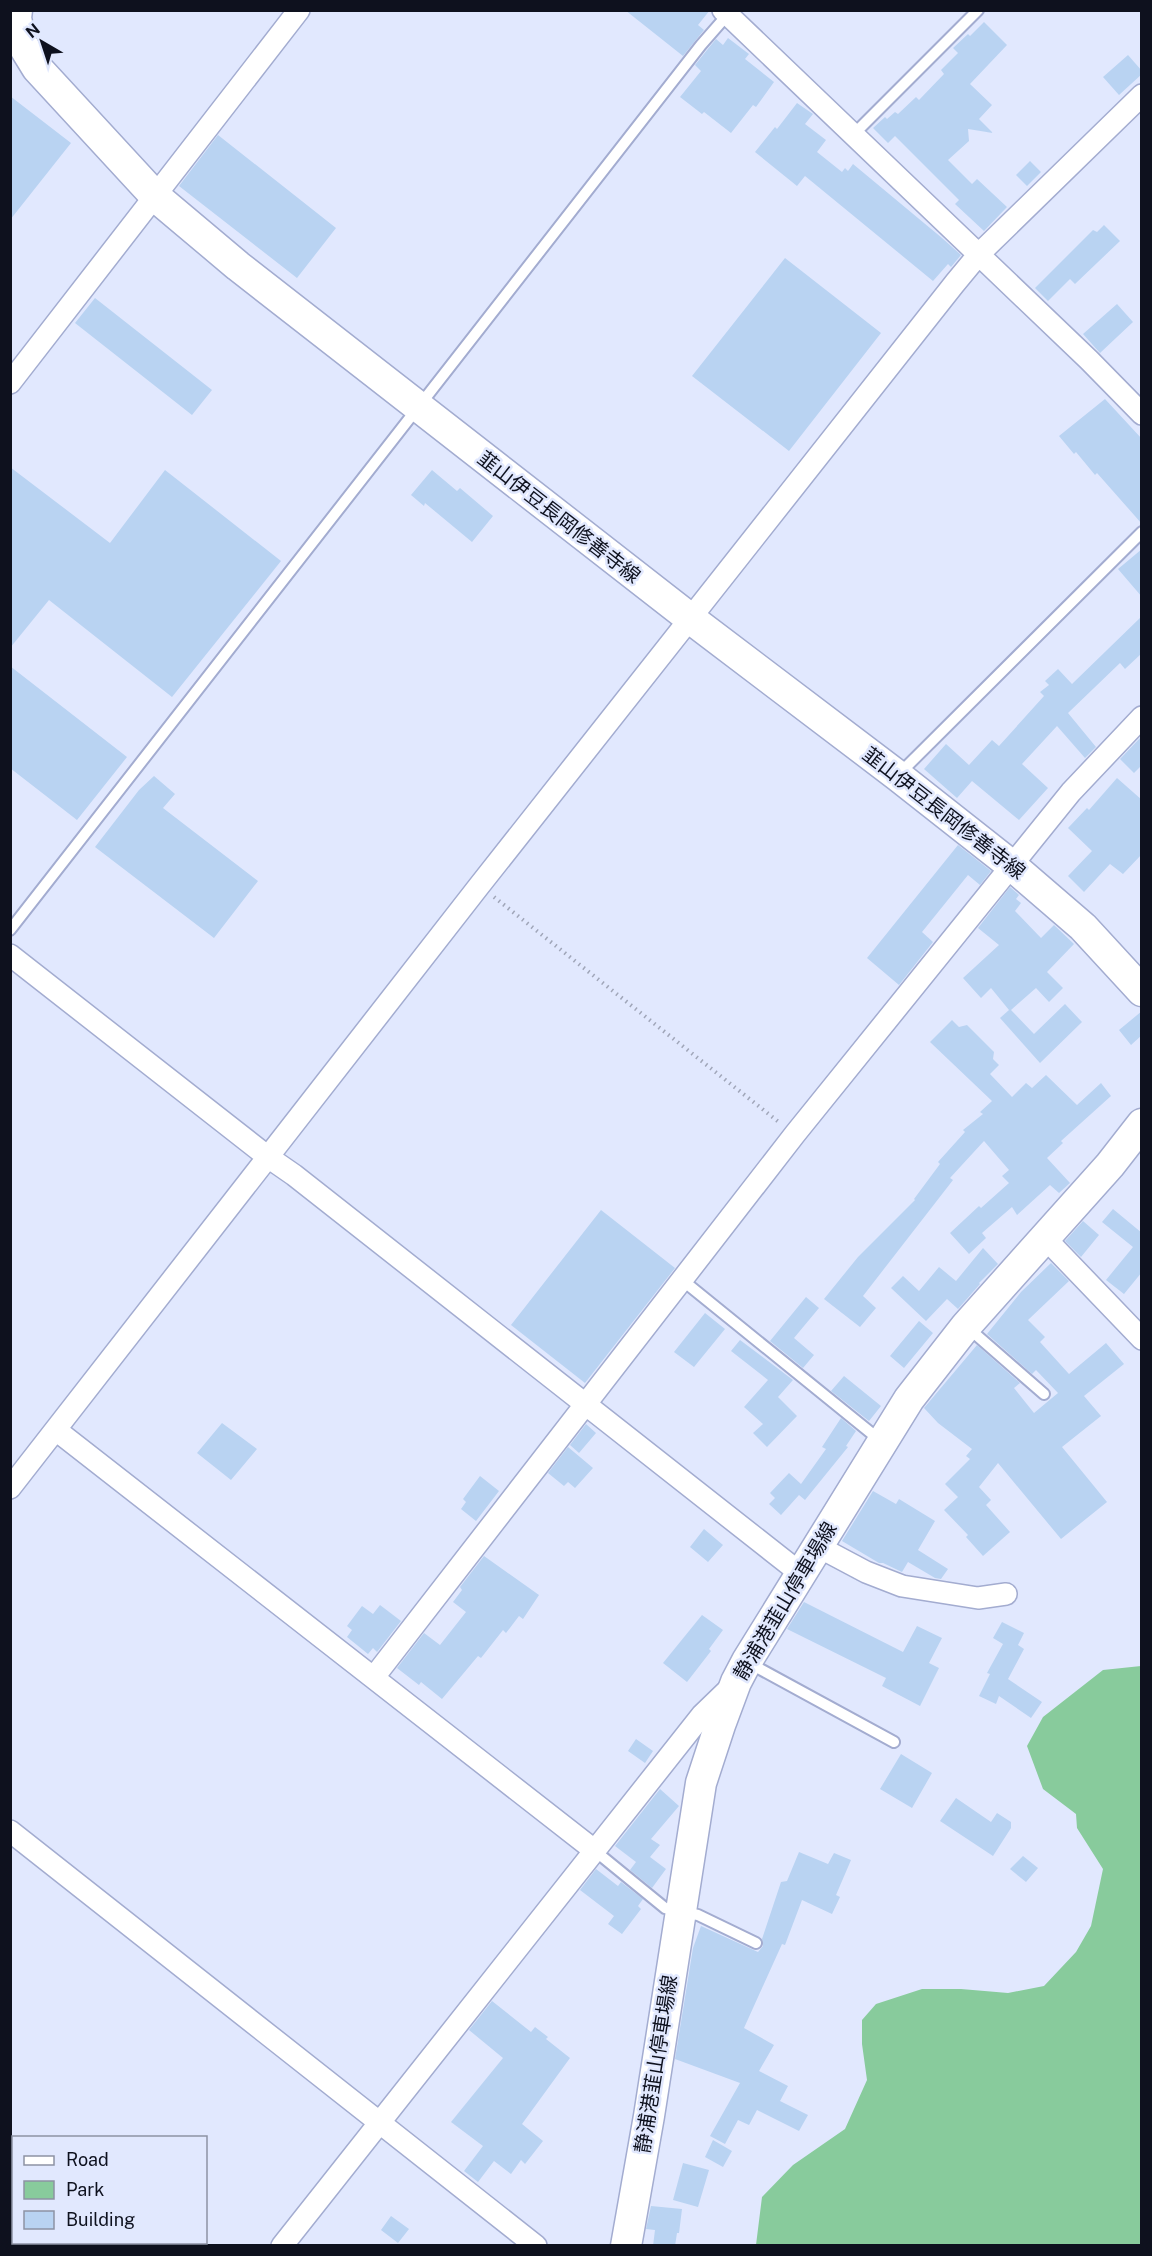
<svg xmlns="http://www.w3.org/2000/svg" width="1152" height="2256" font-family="'Public Sans','Noto Sans JP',sans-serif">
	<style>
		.green { fill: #88cb9c }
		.building { fill: #b9d3f2 }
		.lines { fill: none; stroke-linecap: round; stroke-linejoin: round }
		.service-casing { stroke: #a3acd0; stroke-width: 14 }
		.minor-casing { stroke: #a3acd0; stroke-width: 24 }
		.secondary-casing { stroke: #a3acd0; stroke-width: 33 }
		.path { stroke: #a0a6b9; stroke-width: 4; stroke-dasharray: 1.5 4.5; stroke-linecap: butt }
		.service { stroke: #fff; stroke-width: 10 }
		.minor { stroke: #fff; stroke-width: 21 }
		.secondary { stroke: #fff; stroke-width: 30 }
		.labels { text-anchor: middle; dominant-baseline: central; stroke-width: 5; stroke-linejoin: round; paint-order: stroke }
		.street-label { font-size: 20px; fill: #0e111e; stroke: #e1e8fe }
	</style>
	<rect width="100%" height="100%" fill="#e1e8fe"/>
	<path class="green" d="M1141,1666V2245H756L762,2197L793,2165L845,2129L867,2080L862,2044V2020L876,2004L922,1989H961L1008,1993L1044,1986L1076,1952L1091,1926L1103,1869L1077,1828L1076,1814L1043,1789L1027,1746L1043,1717L1103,1670Z"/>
	<path class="building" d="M625,10H710L698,25L704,30L683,56Z
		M984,22L1007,45L970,84L992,105L979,119L993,133L968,129L969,141L948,160L972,184L977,179L1007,207L984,231L955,204L959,200L895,136L888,143L873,128L885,117L887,119L895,112L898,114L916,97L919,100L944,74L941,70L958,53L953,48L968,34L970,36Z
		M728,38L749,54L745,59L774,82L756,107L753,105L731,133L704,112L702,114L680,97L701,71L695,65L707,50L716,39L723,45Z
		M1128,55L1142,71V74L1119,95L1103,77Z
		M10,96L71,143L10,220Z
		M797,103L813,114L805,124L826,140L817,152L842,172L845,168L848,171L853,164L942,238L961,255L951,267L948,264L933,281L805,176L797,186L755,152L775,127L777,129Z
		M218,135L336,228L297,278L179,186Z
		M1030,161L1041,172L1027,186L1016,175Z
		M1104,225L1120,241L1075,284L1070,279L1048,301L1035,288L1093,230L1097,232Z
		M785,258L881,333L789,451L692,376Z
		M95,298L212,390L192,415L75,323Z
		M1117,304L1133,322L1100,353L1083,334Z
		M1105,399L1142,439V524L1097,473L1095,475L1076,452L1074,454L1059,436Z
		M10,467L110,543L165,470L281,561L172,697L49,600L10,648Z
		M432,470L457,491L460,488L493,516L472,542L425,503L424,506L411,495Z
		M1142,549V597L1118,569Z
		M1142,616V653L1125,669L1120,663L1068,713L1096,747L1085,758L1057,726L1022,764L1048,788L1019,820L972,781L957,798L924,769L946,744L969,765L992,740L999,746L1044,696L1040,692L1049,685L1045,681L1058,669L1072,684Z
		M10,666L127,757L77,820L10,768Z
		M1142,736V765L1134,773L1120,759Z
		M154,776L175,794L163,808L258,881L214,938L95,847L139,790Z
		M1117,778L1142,800V854L1123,874L1110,864L1084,892L1068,876L1092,851L1068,828L1087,808L1089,810Z
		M958,845L991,871L980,885L968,875L922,932L933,942L899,985L867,958Z
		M1010,887L1019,895L1016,899L1021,903L1015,911L1041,938L1054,925L1074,944L1047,972L1063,988L1049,1002L1036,988L1011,1010L1034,1034L1065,1004L1082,1022L1040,1063L1000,1018L1009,1010L991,988L981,998L963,978L999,945L978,928Z
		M1142,1011V1035L1131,1045L1119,1030Z
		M952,1020L959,1027L967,1025L994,1052L993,1059L999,1065L990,1074L1012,1097L1026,1083L1032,1088L1046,1075L1077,1105L1101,1083L1111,1096L1061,1141L1063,1143L1047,1158L1070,1183L1059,1193L1050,1185L1017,1215L1012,1207L982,1233L986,1238L969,1254L950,1233L979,1206L981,1208L1009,1183L1002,1176L1009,1170L984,1141L950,1178L953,1180L863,1296L876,1308L860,1327L824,1299L858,1257L915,1200L914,1199L940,1164L938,1162L965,1132L963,1130L983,1114L980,1112L992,1101L930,1042Z
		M1113,1209L1142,1233V1272L1124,1294L1106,1280L1133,1247L1102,1222Z
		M601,1210L675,1268L585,1383L511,1325Z
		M1083,1221L1099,1235L1081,1257L1065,1241Z
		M983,1248L998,1264L979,1283L980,1284L958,1309L947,1299L926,1321L891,1288L903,1276L919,1291L939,1267L956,1281Z
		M1051,1263L1069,1281L1028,1320L1045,1337L1040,1342L1069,1374L1106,1343L1124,1364L1084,1396L1101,1416L1062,1447L1107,1502L1061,1539L998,1463L979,1487L991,1500L986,1505L1010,1532L983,1556L966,1537L968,1535L944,1510L958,1497L945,1484L970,1459L966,1456L972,1449L938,1423L924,1408L977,1345L1020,1383L1014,1388L1034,1413L1058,1393L1036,1370L1032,1374L987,1334L1021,1292Z
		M806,1297L819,1308L794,1338L814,1355L803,1368L770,1341Z
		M705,1313L725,1329L694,1367L674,1352Z
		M919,1321L933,1333L904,1368L890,1356Z
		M740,1340L793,1380L778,1397L797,1416L767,1447L753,1433L763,1424L744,1407L768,1380L731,1351Z
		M844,1376L881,1406L869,1421L831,1391Z
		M841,1418L856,1431L846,1446L848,1447L805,1500L799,1495L781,1515L769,1504L775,1498L770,1493L789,1473L801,1484L826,1449L822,1447Z
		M222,1423L257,1449L231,1480L197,1453Z
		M586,1424L596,1433L579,1453L570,1445Z
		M568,1447L593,1468L575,1488L568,1482L564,1486L548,1473Z
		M480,1476L499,1491L476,1521L461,1509L466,1502L463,1499Z
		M873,1491L896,1504L899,1499L935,1521L918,1550L948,1569L941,1579L935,1578L908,1562L902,1572L883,1563H879L842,1541Z
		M704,1529L723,1545L708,1562L690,1547Z
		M484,1556L539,1595L523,1619L519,1616L506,1633L503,1630L481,1658L478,1656L442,1699L421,1682L419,1685L397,1668L424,1633L440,1645L466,1612L453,1602L462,1590L460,1587Z
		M804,1602L903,1652L917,1626L942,1638L929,1663L939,1668L920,1706L882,1686L886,1678L787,1629Z
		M380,1605L401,1621L377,1652L373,1648L368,1654L347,1637L352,1630L347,1626L362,1606L373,1614Z
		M702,1615L723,1630L709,1649L711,1651L687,1682L663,1663Z
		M1002,1622L1024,1633L1018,1645L1024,1649L1008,1679L1042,1702L1031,1718L999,1696L996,1704L979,1696L990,1674L987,1673L1003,1644L993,1638Z
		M636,1739L653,1751L645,1763L628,1751Z
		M901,1754L932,1773L912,1808L880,1789Z
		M660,1789L679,1806L651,1839L660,1845L650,1857L666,1869L652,1888L630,1870L636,1862L615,1846Z
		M956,1798L991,1822L997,1813L1011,1822V1828L993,1856L940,1821Z
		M799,1852L828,1864L834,1853L851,1860L836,1895L840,1897L832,1914L802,1900L785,1945L782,1944L744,2028L774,2045L759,2071L788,2086L780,2101L808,2115L799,2131L757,2110L749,2125L738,2120L725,2144L710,2136L740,2083L675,2059L693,1948L701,1926L758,1952L763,1946L762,1939L781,1882L787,1881Z
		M1023,1856L1038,1868L1026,1882L1010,1869Z
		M596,1869L618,1886L621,1882L643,1899L638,1906L641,1909L622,1934L608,1924L614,1916L580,1890Z
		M492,2001L531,2032L535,2027L548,2037L546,2039L570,2058L522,2124L543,2141L525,2164L521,2160L511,2174L494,2161L478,2182L464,2171L483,2146L451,2122L503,2058L469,2030Z
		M713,2140L732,2151L723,2167L705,2157Z
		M683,2163L709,2170L698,2207L673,2200Z
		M651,2206L682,2209L679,2233H677L675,2246H653L655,2230L646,2229Z
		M391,2216L409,2229L398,2243L381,2230Z"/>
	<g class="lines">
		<g class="service-casing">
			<path id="service" d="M854,134L978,10
				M898,775L1142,532
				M10,930L701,45L729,13
				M681,1279L881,1441
				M966,1326L1044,1394
				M749,1663L894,1742
				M594,1850L665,1908L698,1915L756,1943"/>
		</g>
		<g class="minor-casing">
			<path id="minor" d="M723,10L1089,360L1142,414
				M10,383L299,10
				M10,955L268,1157L294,1175L800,1573
				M1045,1238L1142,1339
				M56,1430L594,1850
				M10,1488L479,886L955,283L979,254L1142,95
				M817,1546L866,1572L902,1586L978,1598L1006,1594
				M374,1677L795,1134L1071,792L1142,717
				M10,1831L536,2246
				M282,2246L702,1715L731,1687"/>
		</g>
		<g class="secondary-casing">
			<path id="secondary" d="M17,10L16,18L21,42L37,68L156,197L238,266L374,372L691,619L898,776L1011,865L1083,927L1142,991
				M626,2246L649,2116L701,1783L720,1725L736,1682L747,1661L909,1399L966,1326L1110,1165L1142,1124"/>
		</g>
		<path class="path" d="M494,897L780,1123"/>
		<use href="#service" class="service"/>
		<use href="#minor" class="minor"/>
		<use href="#secondary" class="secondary"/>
	</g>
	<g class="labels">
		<g class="street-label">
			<text transform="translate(559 517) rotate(38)">韮山伊豆長岡修善寺線</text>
			<text transform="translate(944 813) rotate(38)">韮山伊豆長岡修善寺線</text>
			<text transform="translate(785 1601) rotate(-59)">静浦港韮山停車場線</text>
			<text transform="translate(656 2064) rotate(-81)">静浦港韮山停車場線</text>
		</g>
	</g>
	<rect width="1152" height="2256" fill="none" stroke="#0e111e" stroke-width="24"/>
	<rect x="12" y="2136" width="195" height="108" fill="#e1e8fe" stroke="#8d92a4" stroke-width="1.5"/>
	<rect x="24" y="2156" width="30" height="9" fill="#ffffff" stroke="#8d92a4" stroke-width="1.5"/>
	<text x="66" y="2166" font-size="18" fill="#0e111e">Road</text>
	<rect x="24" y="2181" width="30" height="18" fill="#88cb9c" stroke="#8d92a4" stroke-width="1.5"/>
	<text x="66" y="2196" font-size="18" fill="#0e111e">Park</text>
	<rect x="24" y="2211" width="30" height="18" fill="#b9d3f2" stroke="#8d92a4" stroke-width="1.5"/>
	<text x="66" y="2226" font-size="18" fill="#0e111e">Building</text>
	<g transform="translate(42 42) rotate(321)" stroke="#e1e8fe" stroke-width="4.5" paint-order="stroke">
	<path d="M0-4.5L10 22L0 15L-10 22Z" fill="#0e111e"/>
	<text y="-9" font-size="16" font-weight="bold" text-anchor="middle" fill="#0e111e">N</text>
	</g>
</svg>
